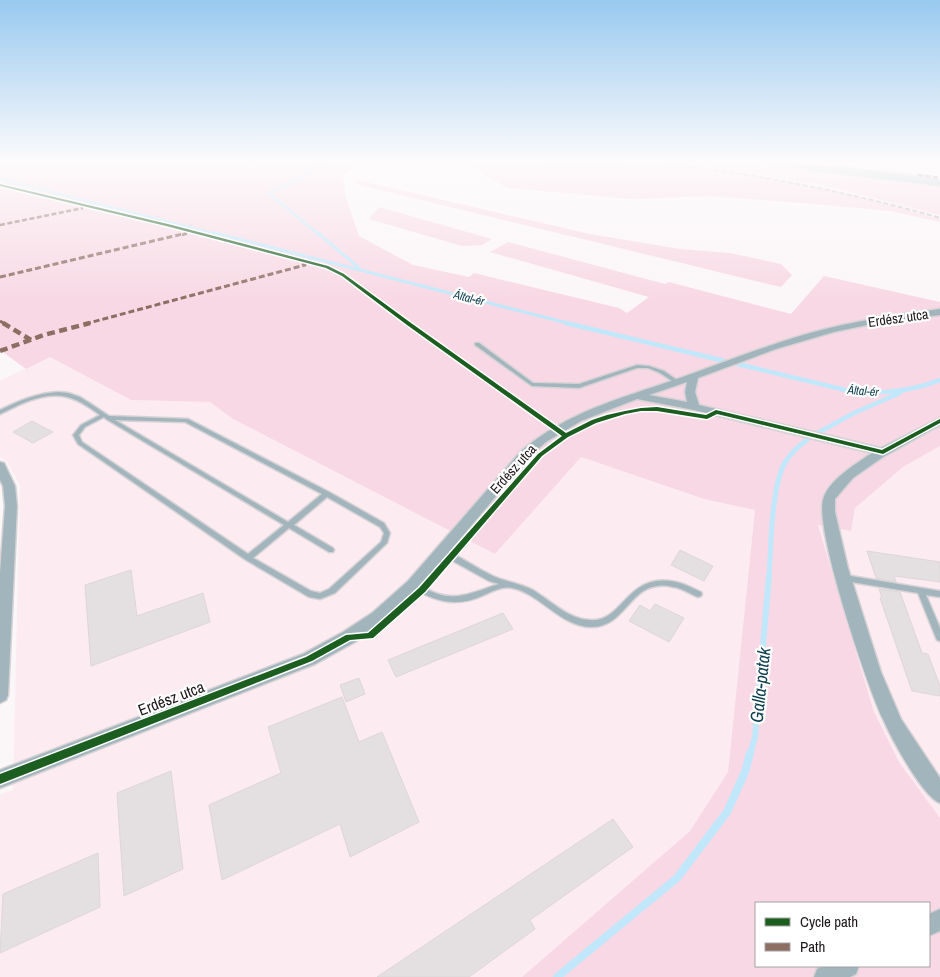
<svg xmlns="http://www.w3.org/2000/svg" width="940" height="977" font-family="'Archivo Narrow',sans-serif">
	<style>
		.built { fill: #fcebf1 }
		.green { fill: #f8d8e4; fill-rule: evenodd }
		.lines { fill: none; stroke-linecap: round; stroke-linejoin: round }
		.stream-far5 { stroke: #c0e8fa; stroke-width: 2.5 }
		.stream-far4 { stroke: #c0e8fa; stroke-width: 3 }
		.stream-far3 { stroke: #c0e8fa; stroke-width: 4.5 }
		.stream-far2 { stroke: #c0e8fa; stroke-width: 5 }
		.stream-far1 { stroke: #c0e8fa; stroke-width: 6 }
		.stream { stroke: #c0e8fa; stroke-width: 8 }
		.building { fill: #e4dfe1; stroke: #ddd7d9 }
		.service-casing { stroke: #d7d3d4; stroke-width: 3 }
		.minor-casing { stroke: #d7d3d4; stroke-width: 3 }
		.secondary-casing { stroke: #d7d3d4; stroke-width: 2 }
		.service { fill: #a2b5bd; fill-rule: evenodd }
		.minor { fill: #a2b5bd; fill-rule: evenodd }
		.secondary { fill: #a6bac1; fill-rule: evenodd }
		.rail { stroke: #b3b9bc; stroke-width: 2; stroke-dasharray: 5 2.5; stroke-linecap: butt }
		.quiet-far2 { stroke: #8d6e63; stroke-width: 2.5; stroke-dasharray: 5 2.5; stroke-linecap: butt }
		.quiet-far1 { stroke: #8d6e63; stroke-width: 3; stroke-dasharray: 6 3; stroke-linecap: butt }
		.quiet { stroke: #8d6e63; stroke-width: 4.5; stroke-dasharray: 8 4.5; stroke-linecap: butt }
		.cycleway-casing { stroke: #fff; stroke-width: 3 }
		.cycleway { fill: #1b5e20; fill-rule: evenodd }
		.labels { text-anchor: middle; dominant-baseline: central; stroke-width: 4.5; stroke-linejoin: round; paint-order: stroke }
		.far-water-label { font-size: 12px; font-style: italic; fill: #0a3c4d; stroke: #fff }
		.street-label { font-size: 14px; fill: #1d1719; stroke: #fff }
		.near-street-label { font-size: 16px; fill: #1d1719; stroke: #fff }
		.near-water-label { font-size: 18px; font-style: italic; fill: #0a3c4d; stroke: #fff }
	</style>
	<rect width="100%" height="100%" fill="#fbf6f8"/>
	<path class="built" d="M651,163H681L703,166L819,184L940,215V219L826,189L744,174Z
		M50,357L131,400L210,402L233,419L495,554L581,457L704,499L755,510L728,772L690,831L522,977H0V795L13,790L20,485L7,462L0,457V381Z
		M940,446V818L899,762L874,712L818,525L851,531L855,508L903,467Z"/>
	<path class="green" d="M0,163H360L354,166L343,176L346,198L359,236L413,265L469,277L474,273L619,308L627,313L649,297L490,252L508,242L665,284L669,282L791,314L824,276L940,302V446L903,467L855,508L851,531L818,525L874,712L899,762L940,818V977H522L690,831L728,772L755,510L704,499L581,457L495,554L233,419L210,402L131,400L50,357L26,369L0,350ZM756,903H929V966H756Z
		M465,163C527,163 589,160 651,163C746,168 844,192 935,218L940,219V222L890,211L813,204L709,196L633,199L507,188Z
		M681,163H823L940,176V215L819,184Z
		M353,179L590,234L680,249L730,253L781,264L792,275L781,287L359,185Z
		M379,207L492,239L482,245L462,246L369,219Z"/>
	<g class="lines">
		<path class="stream-far5" d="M0,179L220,235
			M319,235L269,193L306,175L308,170L322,163"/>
		<path class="stream-far4" d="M215,233L571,324
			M318,233L358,267"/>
		<path class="stream-far3" d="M566,323L854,392C884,394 912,391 940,380
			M812,436L854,413L900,393"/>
		<path class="stream-far2" d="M769,577C771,549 771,483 786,461C793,450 803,442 814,435"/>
		<path class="stream-far1" d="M750,755L755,737L769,576"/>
		<path class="stream" d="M557,977L677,878L727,812L745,772L750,753"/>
	</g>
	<path class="building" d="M32,421L39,425L53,432L33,443L13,432Z
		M680,550L713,566L704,581L671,565Z
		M867,551L940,562V582L894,576L896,582L876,578Z
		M131,570L137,616L203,593L210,622L91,666L85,585Z
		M879,589L900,592L922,653L928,654L940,686V696L912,691L880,598H882Z
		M655,604L684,618L669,642L629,621L640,605L650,611Z
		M503,613L513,629L396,677L388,660Z
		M359,678L365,694L346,702L340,685Z
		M342,697L359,742L382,732L419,822L350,857L340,824L222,880L209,805L281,773L268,727Z
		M171,771L183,869L124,896L117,793Z
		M613,819L633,847L530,920L535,929L469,977H377Z
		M98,853L100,907L0,953L3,894Z"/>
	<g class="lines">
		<g class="service-casing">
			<path id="service" d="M475,343H479L533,383L579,384L637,365L649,366L664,371L680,382L679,383H675L660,373L648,368H637L579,388L532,386L475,345Z
				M58,392L68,393L80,397L91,404L109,416L188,419L329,492L384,523L390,533L387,543L335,593L320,599L309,597L246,560L78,444L73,435L74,434L81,425L100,415C71,393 55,390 21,404C14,407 7,411 0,414V410C19,401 37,393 58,392ZM104,417L106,419L284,525L248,554L82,442L79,435L85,427ZM115,420L185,422L322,494L288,522ZM327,497L380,527L384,533L381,542L329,589L320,593L311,591L253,558L289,528L329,552H333L334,550L333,548L294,525Z
				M442,549C460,556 476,568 493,576C506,582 520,583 533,590C551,601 568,619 590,620C624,623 626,571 676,582C685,584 692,588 701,592L702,594L701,596L698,597C690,594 682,588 673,587C669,586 663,585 658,586C630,588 624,626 593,627C561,628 540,593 512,588C502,586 491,592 482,596C455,608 435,601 410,587L409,585L410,583L413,582C422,586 429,591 438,594C459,601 479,590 499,584L489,581L440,554L439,552L440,550Z
				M845,575L940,591V597L926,595L940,628V641L937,640L936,638L918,593L845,581L842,580L841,578L842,576Z"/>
		</g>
		<g class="minor-casing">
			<path id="minor" d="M940,309V315L872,324L834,332L776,349L698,378L695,392L699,405L881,448L940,418V425L883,457L853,478L835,499V512L848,568L881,672L901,719L940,778V803C923,797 891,738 883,719C867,686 815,530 823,500C827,481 857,463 872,453L694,410L637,399L581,421L546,442L529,457L418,589L382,621L355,642L315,664L0,788V770L303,654L343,632L372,613L408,581L521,451C568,412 618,399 674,380C719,364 764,346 810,333C853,321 896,315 940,309ZM687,382L685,392L687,402L649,395Z
				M0,462L4,463L15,486L17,506L8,695L6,700L0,703V573L5,506L3,486L0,480Z
				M940,909V931L929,936V914Z
				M824,966H859L856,974L850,977H814L817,969Z"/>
		</g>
		<g class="secondary-casing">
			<path id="secondary" d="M772,163C828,163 884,172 940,180V186L776,166Z"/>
		</g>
		<use href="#service" class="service"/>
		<use href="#minor" class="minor"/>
		<use href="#secondary" class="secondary"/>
		<path class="rail" d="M662,163C756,174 849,192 940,218"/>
		<path class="quiet-far2" d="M918,175L940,178
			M0,225L83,208
			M182,235L189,233"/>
		<path class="quiet-far1" d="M0,277L187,233
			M0,321L5,324
			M85,324L305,265L302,264"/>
		<path class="quiet" d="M3,323L31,340
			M0,351L44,335L90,323"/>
		<g class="cycleway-casing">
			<path id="cycleway" d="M0,184L172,225L328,266L344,274L411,323L566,433L592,420L607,415L625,411L641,408L657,407L706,415L716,410L882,450L938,420L940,419V423L883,454L717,414L707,419L657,411H641L625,414L596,423L568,437L542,456L425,592L373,638L350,640L312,661L0,784V774L306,657L346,635L368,633L419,588L538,454L562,436L407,325L342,276L326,268L170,227L0,186Z"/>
		</g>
		<use href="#cycleway" class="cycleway"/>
	</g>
	<linearGradient id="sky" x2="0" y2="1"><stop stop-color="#98c9ef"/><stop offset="0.54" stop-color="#fdfbfc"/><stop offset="1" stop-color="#fdfbfc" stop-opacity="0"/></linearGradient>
	<rect width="940" height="300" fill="url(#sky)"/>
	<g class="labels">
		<g class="far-water-label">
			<text transform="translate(469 298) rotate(14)">Által-ér</text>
			<text transform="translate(863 391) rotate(5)">Által-ér</text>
		</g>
		<g class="street-label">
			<text transform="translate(898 318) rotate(-8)">Erdész utca</text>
			<text transform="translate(513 469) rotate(-48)">Erdész utca</text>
		</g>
		<g class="near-street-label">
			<text transform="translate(171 698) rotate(-21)">Erdész utca</text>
		</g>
		<g class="near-water-label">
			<text transform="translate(760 685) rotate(-84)">Galla-patak</text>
		</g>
	</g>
	<rect x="755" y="902" width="175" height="65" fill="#ffffff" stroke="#a5a2a3"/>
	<rect x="765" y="918" width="25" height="8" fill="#1b5e20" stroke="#a5a2a3"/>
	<text x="800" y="927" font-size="15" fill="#1d1719">Cycle path</text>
	<rect x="765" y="943" width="25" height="8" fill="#8d6e63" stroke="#a5a2a3"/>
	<text x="800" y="952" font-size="15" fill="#1d1719">Path</text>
</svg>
